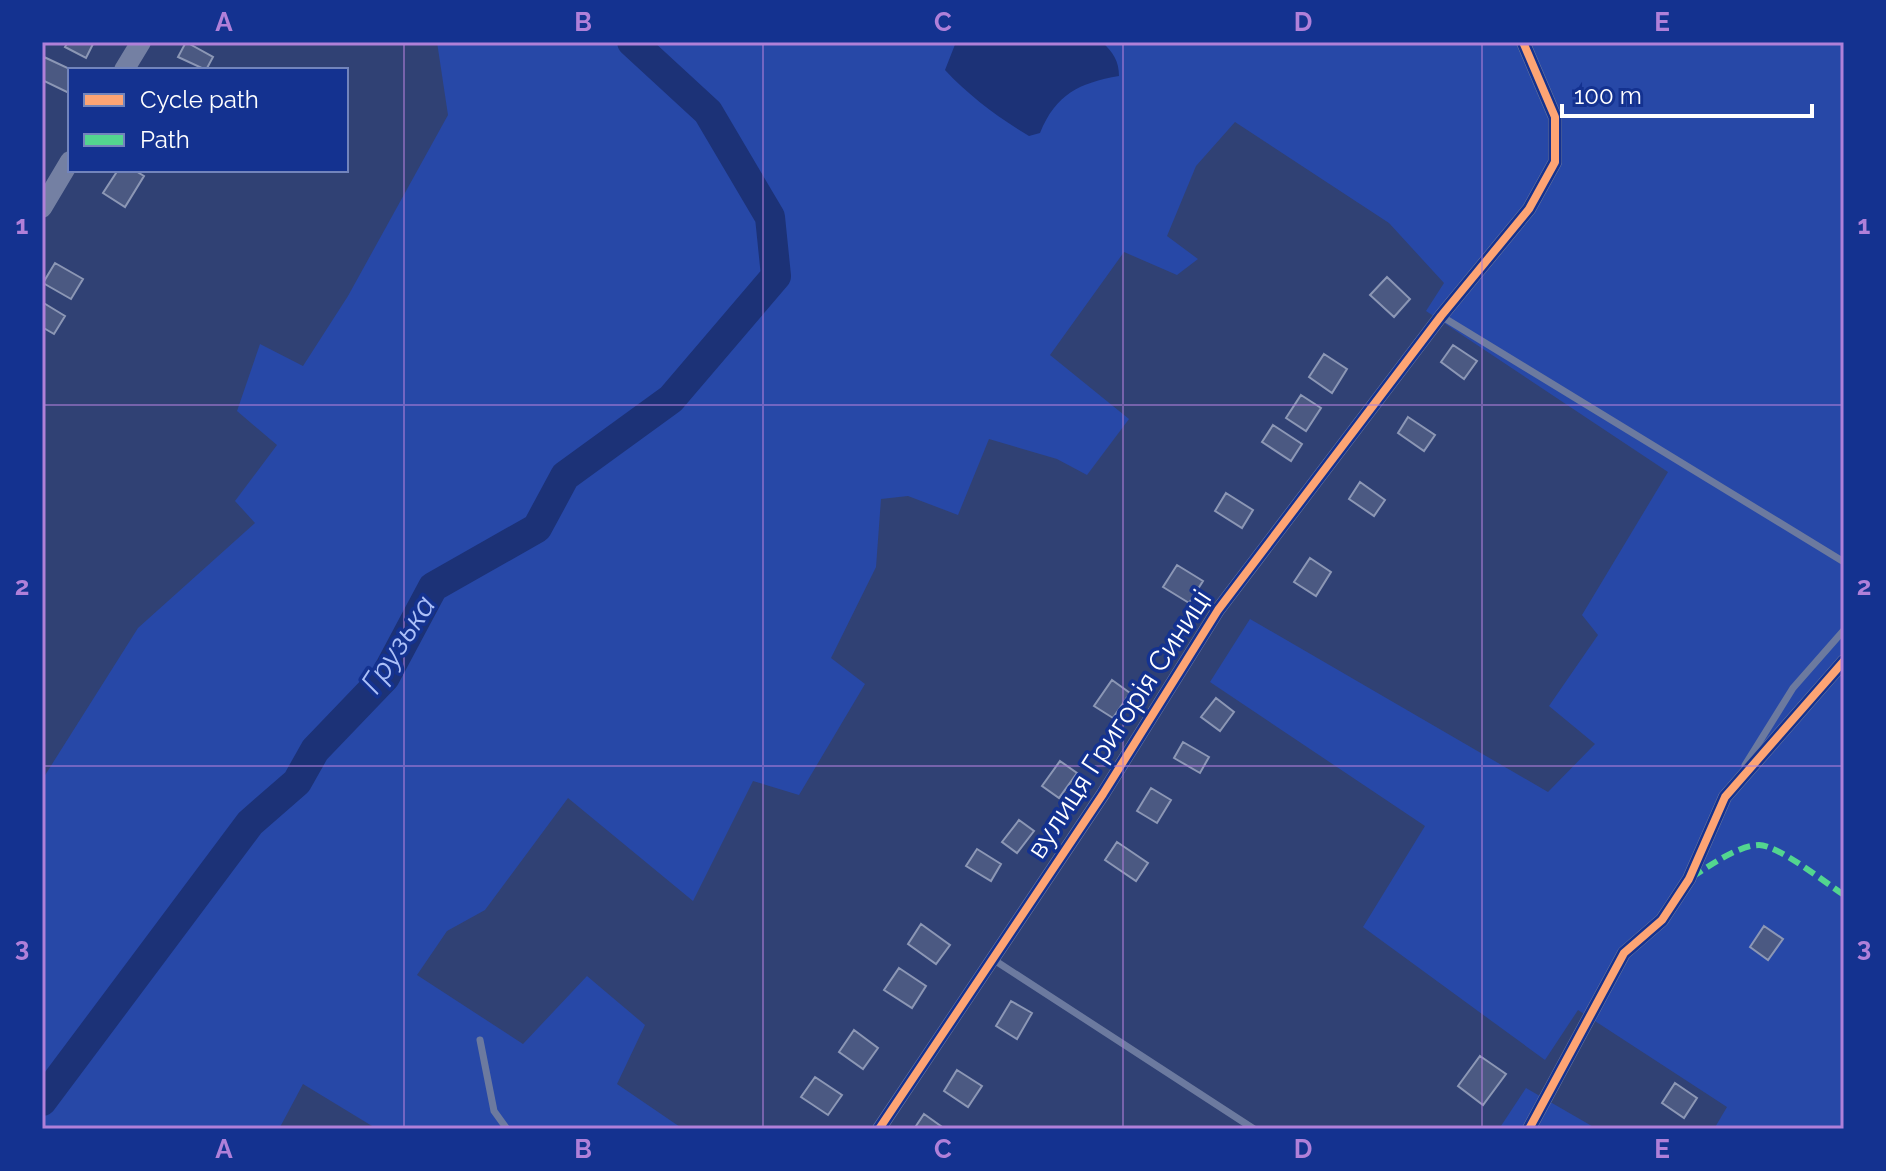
<svg xmlns="http://www.w3.org/2000/svg" width="1886" height="1171" font-family="Raleway,sans-serif">
	<style>
		.green { fill: #2748a7 }
		.water { fill: #1c3277 }
		.lines { fill: none; stroke-linecap: round; stroke-linejoin: round }
		.river { stroke: #1c3277; stroke-width: 30 }
		.building { fill: #4b5982; stroke: #8c97b5; stroke-width: 2 }
		.lane { stroke: #6c7a9f; stroke-width: 7 }
		.street { stroke: #6c7a9f; stroke-width: 14 }
		.secondary { stroke: #7480a3; stroke-width: 20 }
		.quiet { stroke: #53d58f; stroke-width: 6; stroke-dasharray: 12 6; stroke-linecap: butt }
		.cycleway-casing { stroke: #143290; stroke-width: 13 }
		.cycleway { stroke: #fda474; stroke-width: 8 }
		.grid { fill: none; stroke: #b080d9; stroke-width: 2; stroke-opacity: 0.55 }
		.labels { text-anchor: middle; dominant-baseline: central; stroke-width: 7; stroke-linejoin: round; paint-order: stroke }
		.street-label { font-size: 28px; fill: #fff; stroke: #143290 }
		.water-label { font-size: 30px; font-style: italic; fill: #acc0f8; stroke: #143290 }
		.neatline { fill: none; stroke: #b080d9; stroke-width: 3 }
		.grid-label { font-size: 26px; text-anchor: middle; font-weight: bold; fill: #b080d9 }
	</style>
	<rect width="100%" height="100%" fill="#304174"/>
	<path class="green" d="M437,42H1844V1129H1714L1727,1107L1578,1010L1545,1060L1363,927L1425,826L1210,682L1250,619L1548,792L1595,744L1549,706L1598,635L1582,615L1668,472L1426,311L1444,283L1389,223L1235,122L1196,166L1167,236L1198,259L1177,275L1124,252L1050,355L1129,419L1087,475L1057,459L989,439L958,515L908,496L881,499L876,567L831,658L865,684L799,795L753,781L693,901L568,798L485,910L447,931L417,975L523,1044L587,976L645,1025L617,1084L683,1129H377L303,1084L279,1129H42V780L138,628L255,523L235,501L277,445L237,411L260,344L303,366L348,296L448,115Z
		M1526,1088L1597,1129H1499Z"/>
	<path class="water" d="M956,42H1102C1113,52 1119,61 1119,76C1079,83 1056,94 1040,133L1029,136C999,118 969,96 945,70Z"/>
	<g class="lines">
		<path class="river" d="M42,1101L250,823L297,782L315,750L385,677L433,587L537,528L565,476L671,399L776,276L770,217L708,112L632,42"/>
	</g>
	<path class="building" d="M68,42H94L86,58L65,47Z
		M186,42L213,57L206,70L178,57Z
		M44,57L72,70L69,93L42,80Z
		M118,170H134L144,176L125,207L103,193Z
		M55,263L83,279L71,299L43,283Z
		M1387,277L1410,299L1394,317L1370,295Z
		M42,302L65,316L54,334L42,327Z
		M1453,345L1477,361L1464,379L1441,362Z
		M1324,354L1347,369L1332,393L1309,377Z
		M1301,395L1321,408L1306,431L1286,418Z
		M1408,417L1435,435L1424,451L1398,433Z
		M1273,425L1302,444L1291,461L1262,442Z
		M1360,482L1385,500L1374,516L1349,499Z
		M1226,493L1253,510L1242,528L1215,511Z
		M1310,558L1331,572L1316,596L1294,582Z
		M1177,565L1203,581L1189,603L1163,587Z
		M1112,680L1130,693L1113,718L1094,706Z
		M1216,698L1234,712L1220,731L1201,717Z
		M1183,742L1209,757L1200,773L1174,758Z
		M1060,761L1077,773L1059,798L1042,786Z
		M1151,788L1171,800L1157,823L1137,811Z
		M1019,820L1034,831L1017,853L1002,842Z
		M1117,842L1148,863L1136,881L1105,860Z
		M977,849L1001,864L991,881L966,866Z
		M921,924L950,945L936,964L908,944Z
		M1764,926L1783,939L1768,960L1750,947Z
		M899,968L926,986L912,1008L884,990Z
		M1011,1001L1032,1013L1017,1039L996,1026Z
		M854,1030L878,1048L863,1069L839,1052Z
		M1480,1056L1506,1074L1483,1105L1458,1086Z
		M957,1070L982,1086L968,1107L944,1091Z
		M815,1077L842,1095L828,1115L801,1097Z
		M1675,1083L1697,1098L1684,1118L1662,1103Z
		M924,1114L945,1129H914Z"/>
	<g class="lines">
		<path class="lane" d="M1441,316L1844,562
			M1745,765L1793,688L1844,630
			M991,958L1254,1129
			M480,1040L494,1111L507,1129"/>
		<path class="street" d="M879,1129L1103,794L1218,610L1441,316L1529,209L1555,162V117L1523,42
			M1529,1129L1624,953L1662,920L1689,879L1725,797L1844,661"/>
		<path class="secondary" d="M124,70L141,42
			M42,208L70,161"/>
		<path class="quiet" d="M1692,877C1709,866 1739,845 1759,845C1778,845 1826,883 1844,895"/>
		<g class="cycleway-casing">
			<path id="cycleway" d="M879,1129L1103,794L1218,610L1441,316L1529,209L1555,162V117L1523,42
				M1529,1129L1624,953L1662,920L1689,879L1725,797L1844,661"/>
		</g>
		<use href="#cycleway" class="cycleway"/>
	</g>
	<path class="grid" d="M404,42V1129M763,42V1129M1123,42V1129M1482,42V1129M42,405H1844M42,766H1844"/>
	<g class="labels">
		<g class="street-label">
			<text transform="translate(1119 724) rotate(-57)">вулиця Григорія Синиці</text>
		</g>
		<g class="water-label">
			<text transform="translate(398 644) rotate(-57)">Грузька</text>
		</g>
	</g>
	<rect width="1886" height="1171" fill="none" stroke="#143290" stroke-width="88"/>
	<rect x="68" y="68" width="280" height="104" fill="#143290" stroke="#7284bc" stroke-width="2"/>
	<rect x="84" y="94" width="40" height="12" fill="#fda474" stroke="#7284bc" stroke-width="2"/>
	<text x="140" y="108" font-size="24" fill="#ffffff">Cycle path</text>
	<rect x="84" y="134" width="40" height="12" fill="#53d58f" stroke="#7284bc" stroke-width="2"/>
	<text x="140" y="148" font-size="24" fill="#ffffff">Path</text>
	<path d="M1562 104v12h250v-12" fill="none" stroke="#ffffff" stroke-width="4"/>
	<text x="1574" y="104" font-size="24" fill="#ffffff" stroke="#143290" stroke-width="6" paint-order="stroke">100 m</text>
	<rect x="44" y="44" width="1798" height="1083" class="neatline"/>
	<g class="grid-label">
		<text x="224" y="31">A</text>
		<text x="583" y="31">B</text>
		<text x="943" y="31">C</text>
		<text x="1303" y="31">D</text>
		<text x="1662" y="31">E</text>
		<text x="22" y="234">1</text>
		<text x="1864" y="234">1</text>
		<text x="22" y="595">2</text>
		<text x="1864" y="595">2</text>
		<text x="22" y="956">3</text>
		<text x="1864" y="956">3</text>
		<text x="224" y="1158">A</text>
		<text x="583" y="1158">B</text>
		<text x="943" y="1158">C</text>
		<text x="1303" y="1158">D</text>
		<text x="1662" y="1158">E</text>
	</g>
</svg>
